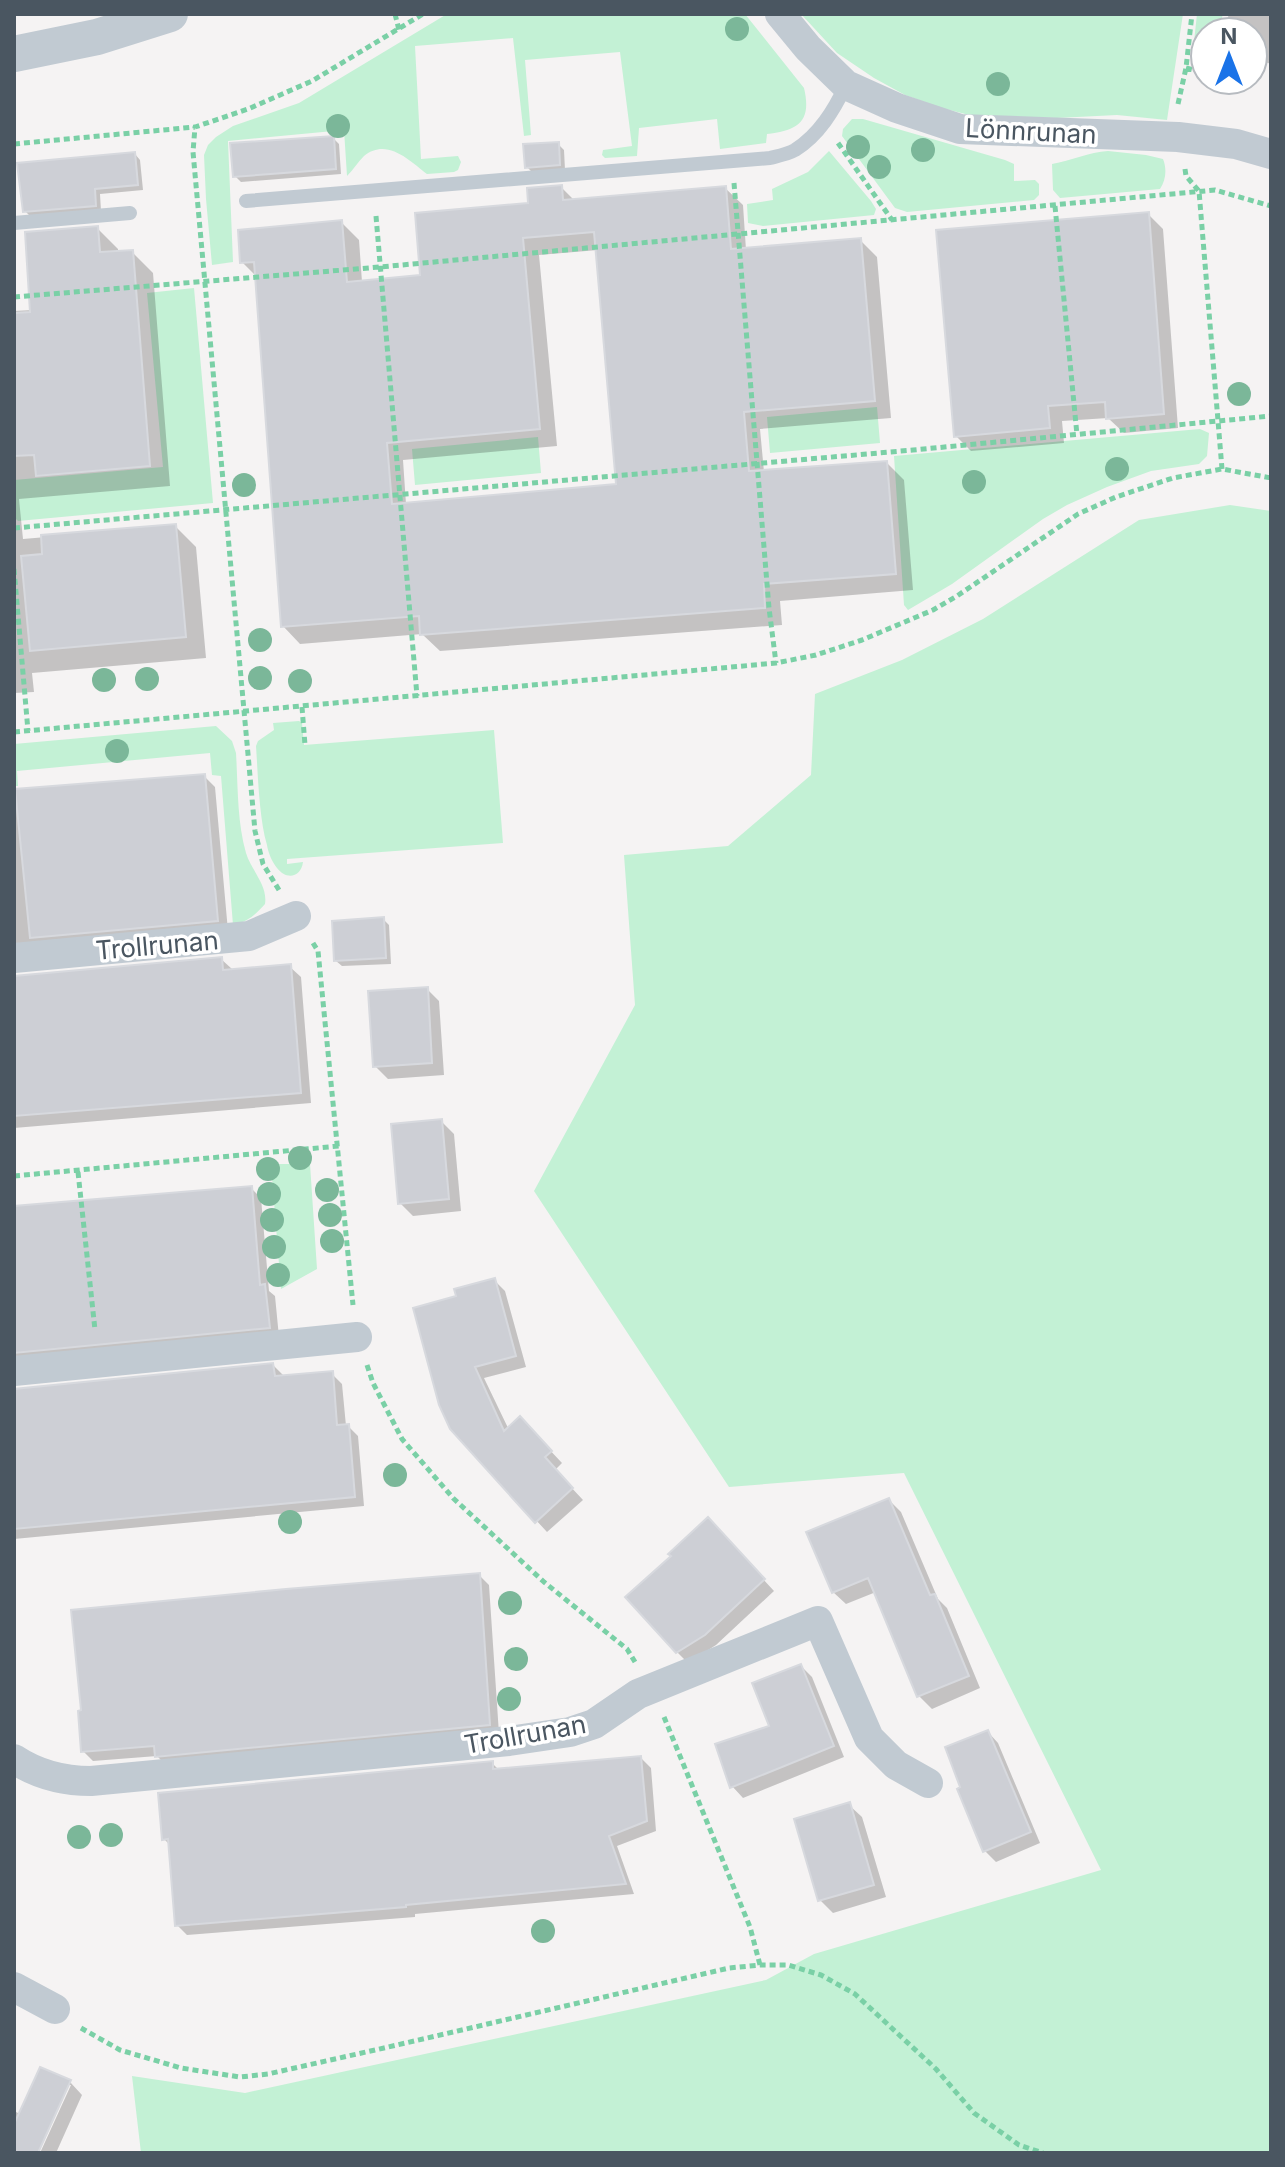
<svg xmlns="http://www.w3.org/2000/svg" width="1285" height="2167" font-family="Inter,sans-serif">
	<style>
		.green { fill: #c3f1d5 }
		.shadow { fill: #0003; fill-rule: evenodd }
		.building { fill: #cdcfd5; stroke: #d7d9de; stroke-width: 2; fill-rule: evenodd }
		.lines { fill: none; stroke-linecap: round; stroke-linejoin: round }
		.path { stroke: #7ad0a6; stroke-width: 5; stroke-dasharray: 6 4; stroke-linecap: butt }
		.service { stroke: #c1cad2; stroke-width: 14 }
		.minor { stroke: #c1cad2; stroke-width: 30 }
		.tertiary { stroke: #c1cad2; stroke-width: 36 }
		.tree { fill: #7bb799 }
		.labels { text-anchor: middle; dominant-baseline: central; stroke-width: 7; stroke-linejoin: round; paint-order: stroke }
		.street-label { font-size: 26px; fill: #4a5661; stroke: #fff }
	</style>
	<rect width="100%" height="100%" fill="#f5f3f3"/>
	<path class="green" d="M447,14H745L804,88C812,122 798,130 767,134L766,143L720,149L717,119L639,128L637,156L605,158L602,155L603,150L632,146L620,52L525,60L531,135L524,136L513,38L415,46L421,159L458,156L461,162L458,170L454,172L427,174C410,161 387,137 364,156C358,162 353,170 347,176L344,130L228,141L233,262L212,265L206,199L204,155L208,145L216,137L233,126L299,103Z
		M801,14H1183L1167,120L1117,115L1057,118L973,116L942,108L905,95L874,78L837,53Z
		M1197,14H1223L1218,32H1205V66L1192,60Z
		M852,119H863L1005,160L1014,164V181L1035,180L1039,184V195L1034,200L907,212L895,208L842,136L843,129Z
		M829,151L871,201L876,209L874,215L763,226L748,223L747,204L773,200L772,189L808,172Z
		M1108,151L1146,155L1163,159C1167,169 1166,180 1160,189L1060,198L1053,190L1052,164C1071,161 1089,152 1108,151Z
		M194,288L213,503L18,521L15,518L14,480L163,467L147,293Z
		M877,407L880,443L770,453L767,417Z
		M1200,429L1209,433L1207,456L1199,464L1151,471L1107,487L1067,505L1043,519L952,584L908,610L904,605L894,456Z
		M538,437L541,473L415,485L412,449Z
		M1230,505L1271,511V2153H141L132,2076L245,2093L766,1980L814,1954L1101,1870L904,1473L729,1487L534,1191L635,1005L624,855L728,846L811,775L815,694L902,660L983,619L1139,520Z
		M299,721L302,723L304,745L494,730L503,843L287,859V864L303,862C301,878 286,880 277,868C272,862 268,852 267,845C259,818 258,775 256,746L258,741L274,730L273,723Z
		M216,726L232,741L236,753C238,786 237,821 246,853C251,870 268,885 265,904C256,914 248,922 233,925L221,776L212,775L210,753L17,771L18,786H14V744Z
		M271,1164H310L317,1269L281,1289Z"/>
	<path class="shadow" d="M1229,14H1271V64L1253,58V32H1223Z
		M333,138L339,144L341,174L241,182L235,176Z
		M558,144L564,150L565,170L533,173L527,167Z
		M135,154L140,160L143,190L100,194L101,211L31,217L25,211Z
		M561,187L575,201L725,188L743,205L746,250L860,240L877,257L891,418L760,429L764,472L887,463L904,480L913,590L780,601L782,625L440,651L422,634L300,644L283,626L258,278L242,262L341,222L359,240L362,282L422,277L531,204ZM598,250L618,486L406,504L403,460L557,446L539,255Z
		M1148,214L1163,229L1178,428L1124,433L1108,418L1062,421L1064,443L971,451L956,436Z
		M97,228L118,249V253L132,252L153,273L170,486L19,499L23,539L175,526L196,547L206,658L32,673L34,692L14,693V311L32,310Z
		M204,776L215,787L228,931L14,954V792Z
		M383,919L389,925L391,964L342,966L336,961Z
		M221,959L232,969L290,967L301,977L311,1103L14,1128V978Z
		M427,989L439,1001L444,1075L388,1079L375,1066Z
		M441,1121L454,1134L461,1211L413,1216L400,1203Z
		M251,1188L261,1198L269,1291L275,1296L279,1337L14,1366V1208Z
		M494,1280L505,1291L526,1367L484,1378L509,1430H531L562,1463L555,1470L583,1500L547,1532L451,1428L459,1298Z
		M273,1365L283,1375L332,1374L342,1384L346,1426H348L358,1436L364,1506L14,1539V1391Z
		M889,1500L901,1512L938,1599L947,1608L980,1688L932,1709L919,1696L876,1592L846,1604L833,1592Z
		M708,1520L774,1591L716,1645L688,1663L677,1652L674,1557Z
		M479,1575L489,1585L499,1734L167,1766L157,1756L93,1761L83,1751Z
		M801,1666L812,1677L844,1757L743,1798L732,1786L771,1727Z
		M988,1732L998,1743L1040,1843L996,1862L985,1851L960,1790Z
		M641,1758L651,1768L656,1831L617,1846L634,1894L415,1914V1917L187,1935L177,1925L171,1846L164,1839L492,1763L499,1770Z
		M849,1805L862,1817L886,1897L833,1913L820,1900L796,1821Z
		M70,2082L82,2095L56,2153H40L71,2085H67L36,2153H14V2111L20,2114Z"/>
	<path class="building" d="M334,136L336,169L233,177L230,143Z
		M559,142L560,165L525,168L523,144Z
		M135,152L138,185L95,189L96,206L23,212L17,163Z
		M562,185L563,200L726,186L731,249L861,238L875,401L744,412L749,471L887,461L896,574L764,584L765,608L420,635L419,616L281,627L254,262L240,263L238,230L342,220L347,282L420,275L415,213L528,203L527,188ZM594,232L616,484L392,504L387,443L540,429L523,238Z
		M1149,212L1164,414L1106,419L1105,402L1048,406L1050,428L954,437L936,230Z
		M98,226L100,252L133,250L150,466L36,476L34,455L14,456V313L30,312L25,232Z
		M176,524L186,637L30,651L21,556L42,554L41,535Z
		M205,774L218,921L30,938L15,789Z
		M384,917L386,958L334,961L332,921Z
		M222,957L223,970L291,964L301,1093L14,1116V976Z
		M428,987L432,1063L373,1067L368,991Z
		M442,1119L449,1199L398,1204L391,1124Z
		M252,1186L260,1285L265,1284L270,1328L14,1353V1206Z
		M495,1278L516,1356L475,1367L504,1431L520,1416L552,1451L545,1457L573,1488L535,1523L450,1429L439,1405L413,1308L456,1296L454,1289Z
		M273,1363L275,1376L333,1371L337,1425L349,1424L355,1497L14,1529V1389Z
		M889,1498L930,1595L935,1594L969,1676L917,1697L868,1578L832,1593L806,1532Z
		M708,1517L765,1579L705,1635L676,1653L625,1597L671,1556L668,1554Z
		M480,1573L490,1725L155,1757L154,1746L81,1752L78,1711L81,1710L71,1610L286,1589Z
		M801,1664L834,1746L730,1788L715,1744L769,1726L752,1683Z
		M988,1730L1031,1832L983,1852L957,1789L960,1787L945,1747Z
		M641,1756L647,1821L609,1836L626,1884L406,1905V1907L175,1926L168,1839L162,1840L158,1793L493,1761V1769Z
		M850,1802L874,1885L818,1901L794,1819Z
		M40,2067L71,2080L38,2153H14V2124Z"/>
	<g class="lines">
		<path class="path" d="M395,14L399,30
			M1186,68L1205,73
			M1178,104L1186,68L1192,14
			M838,143L892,220
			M14,144L195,127
			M1185,169L1186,176L1199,191L1222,469
			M734,183L769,608L776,663
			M1055,206L1077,435
			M376,216L417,696
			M14,297L380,267L1215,190L1271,206
			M14,528L913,450L1271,416
			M14,569L28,731
			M302,707L305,745
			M14,732L776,663L816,655L862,640L933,610L957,596L1078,514L1116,497L1173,478L1222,469L1271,478
			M279,890L263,864L255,831L193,152L195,127L248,109L312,81L423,14
			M313,943L318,951L353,1305
			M78,1172L95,1330
			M14,1176L339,1146
			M367,1365L373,1383L402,1439L453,1498L544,1582L627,1649L635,1662
			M664,1717L750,1927L760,1965
			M81,2028L120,2050L181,2068L240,2077L268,2074L384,2048L729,1968L760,1965H788L821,1975L855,1994L936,2069L974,2113L1019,2145L1043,2153"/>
		<path class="service" d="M246,201L770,158C778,156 788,154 795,150C819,135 834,110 846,85
			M14,223L130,213"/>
		<path class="minor" d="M780,14L808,48L846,85L897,108L960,129L1178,137L1236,144L1271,154
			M14,958L249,936L296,916
			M14,1371L357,1337
			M14,1759C38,1775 63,1781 91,1781L509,1741L570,1732L594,1724L638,1694L818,1621L869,1738L896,1765L928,1783
			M14,1987L55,2009"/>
		<path class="tertiary" d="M14,54L97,37L170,14"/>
	</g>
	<g class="tree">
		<circle cx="737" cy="29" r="12"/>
		<circle cx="998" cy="84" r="12"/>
		<circle cx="338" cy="126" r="12"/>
		<circle cx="858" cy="147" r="12"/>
		<circle cx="923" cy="150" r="12"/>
		<circle cx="879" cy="167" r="12"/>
		<circle cx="1239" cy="394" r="12"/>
		<circle cx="1117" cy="469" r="12"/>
		<circle cx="974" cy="482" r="12"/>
		<circle cx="244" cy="485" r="12"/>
		<circle cx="260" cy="640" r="12"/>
		<circle cx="260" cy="678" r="12"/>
		<circle cx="147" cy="679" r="12"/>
		<circle cx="104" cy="680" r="12"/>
		<circle cx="300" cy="681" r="12"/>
		<circle cx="117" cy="751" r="12"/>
		<circle cx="300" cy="1158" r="12"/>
		<circle cx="268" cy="1169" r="12"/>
		<circle cx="327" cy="1190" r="12"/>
		<circle cx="269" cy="1194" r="12"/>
		<circle cx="330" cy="1215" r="12"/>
		<circle cx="272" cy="1220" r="12"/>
		<circle cx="332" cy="1241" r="12"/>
		<circle cx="274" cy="1247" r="12"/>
		<circle cx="278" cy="1275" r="12"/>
		<circle cx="395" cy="1475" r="12"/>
		<circle cx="290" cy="1522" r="12"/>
		<circle cx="510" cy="1603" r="12"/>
		<circle cx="516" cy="1659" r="12"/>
		<circle cx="509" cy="1699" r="12"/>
		<circle cx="111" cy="1835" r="12"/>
		<circle cx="79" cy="1837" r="12"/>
		<circle cx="543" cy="1931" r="12"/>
	</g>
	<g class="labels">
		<g class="street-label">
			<text transform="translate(1031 131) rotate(3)">Lönnrunan</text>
			<text transform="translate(157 945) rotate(-5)">Trollrunan</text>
			<text transform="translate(525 1734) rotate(-10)">Trollrunan</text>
		</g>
	</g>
	<rect width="1285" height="2167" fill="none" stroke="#4a5661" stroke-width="32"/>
	<g transform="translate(1229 56)"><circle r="38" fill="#ffffff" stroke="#b7bbc0" stroke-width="2"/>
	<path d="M0-6L14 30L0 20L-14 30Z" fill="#1a73e8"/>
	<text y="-12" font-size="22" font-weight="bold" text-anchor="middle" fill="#4a5661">N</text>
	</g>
</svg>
